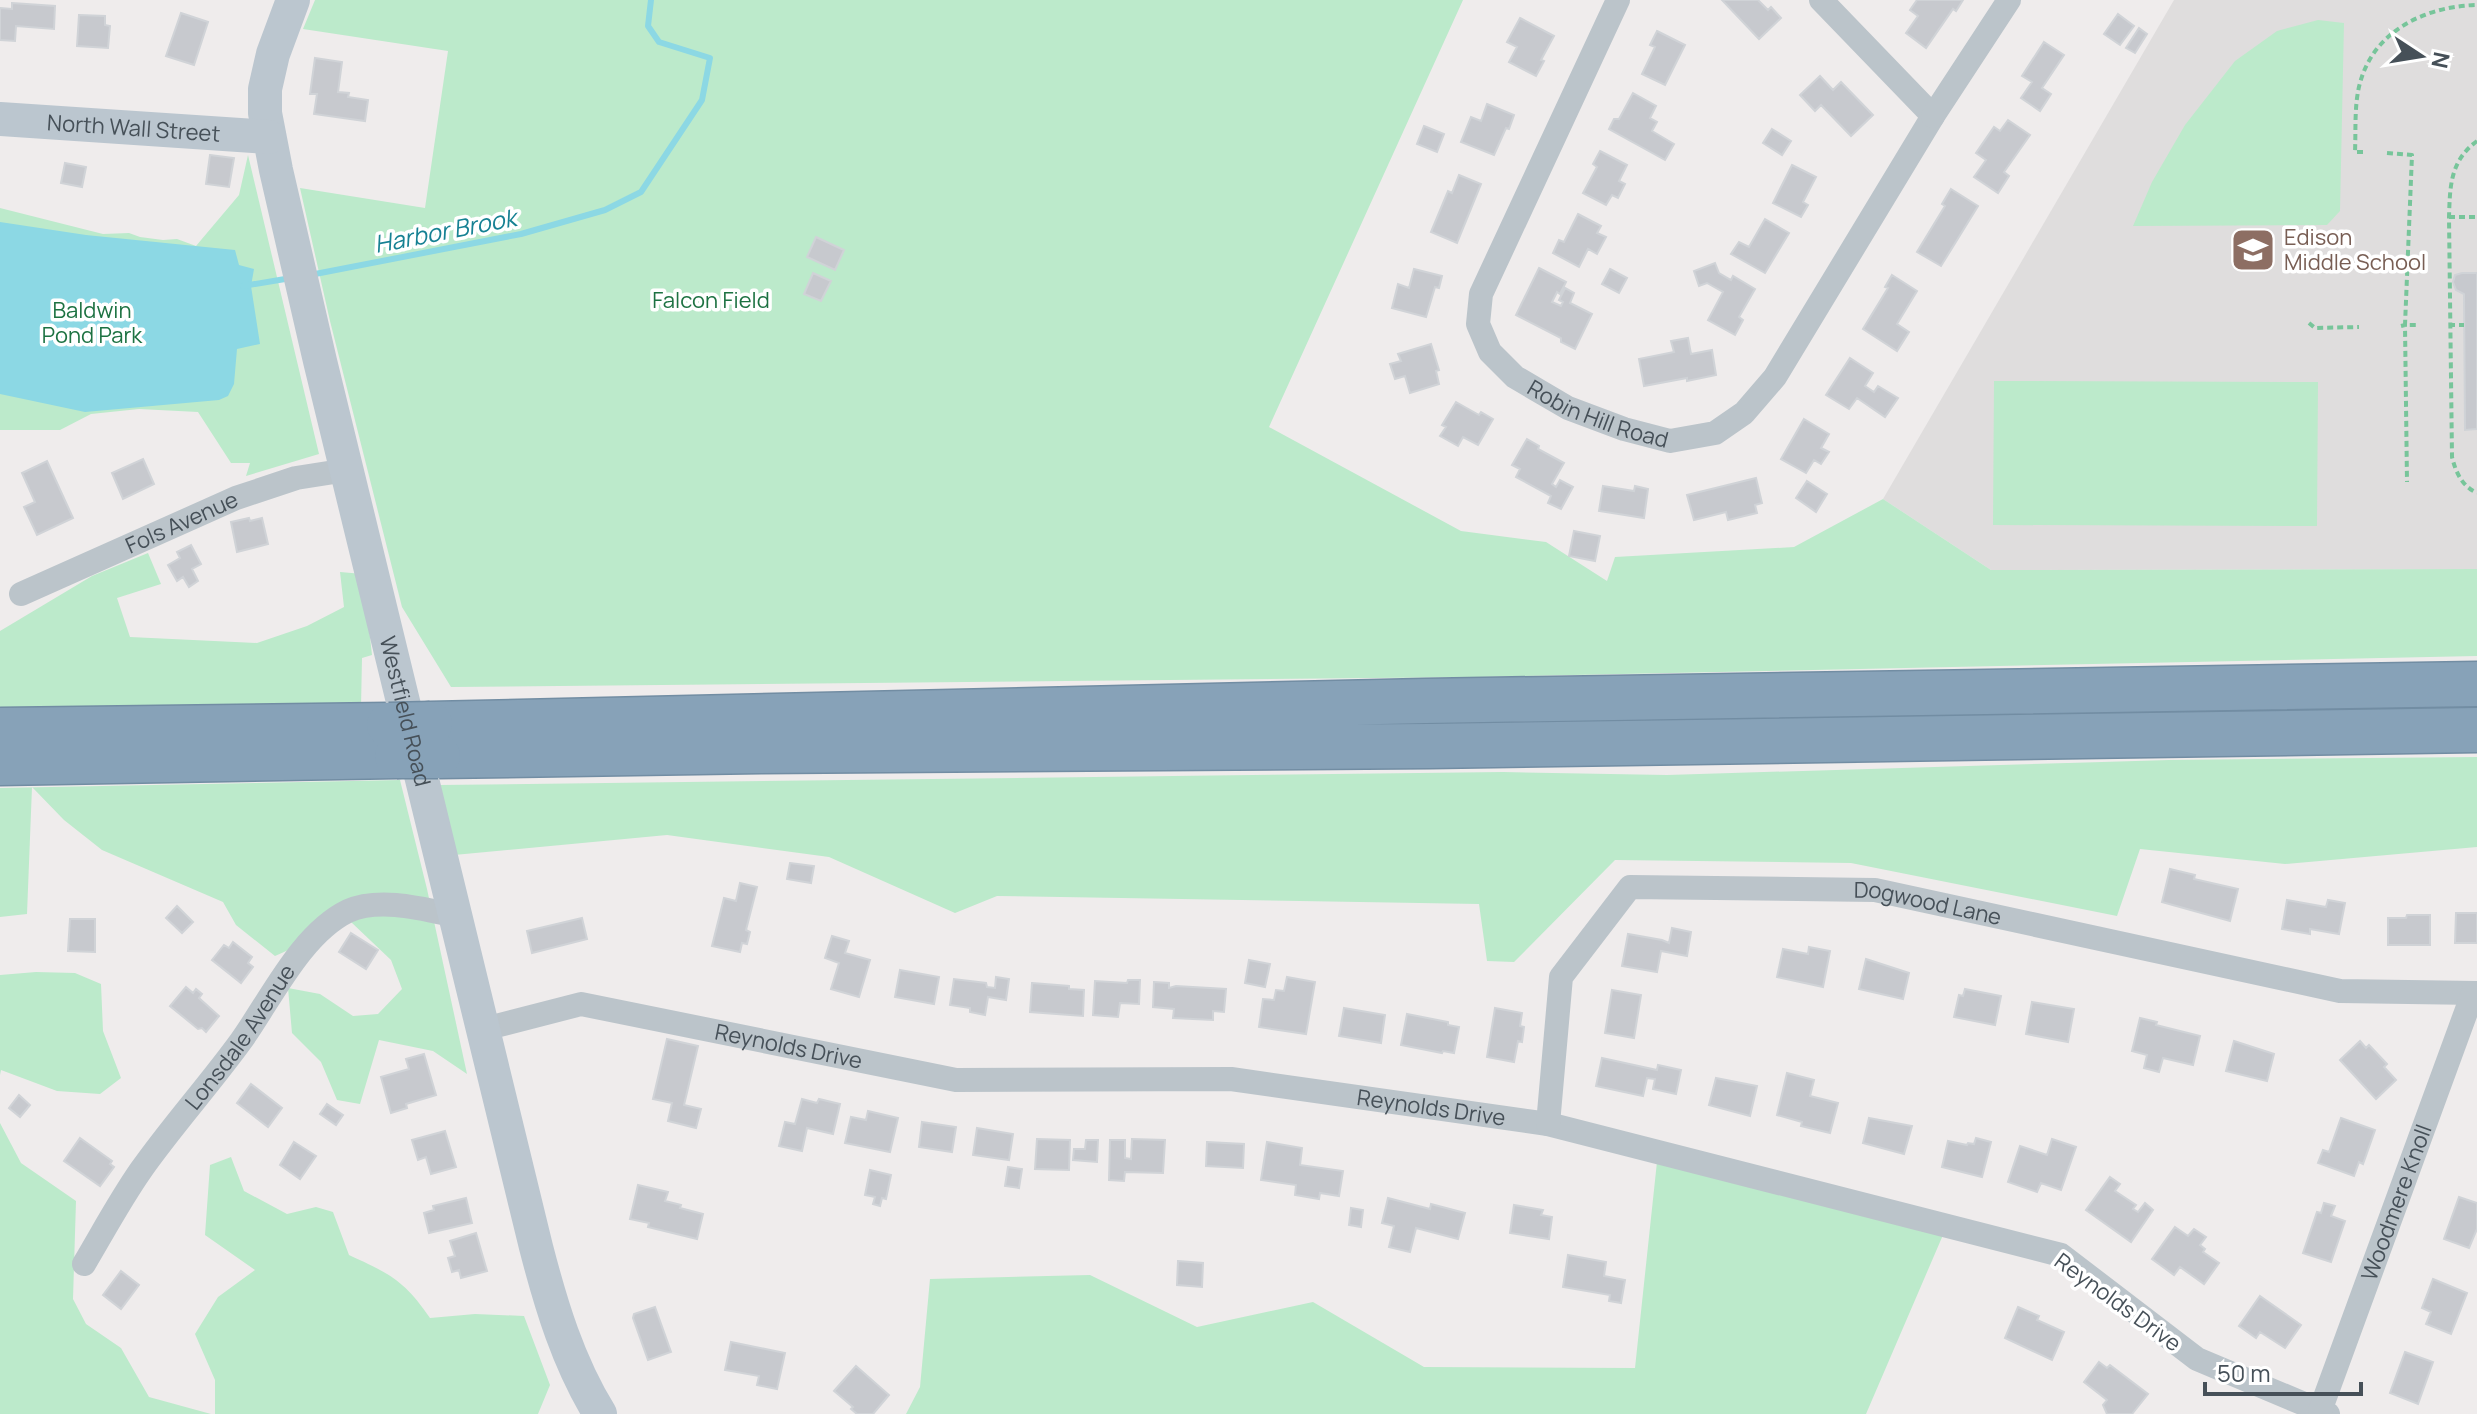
<svg xmlns="http://www.w3.org/2000/svg" width="2477" height="1414" font-family="Manrope,sans-serif">
	<style>
		.education { fill: #dfdddd }
		.green { fill: #bceacb }
		.water { fill: #8cd8e4 }
		.lines { fill: none; stroke-linecap: round; stroke-linejoin: round }
		.stream { stroke: #8cd8e4; stroke-width: 6 }
		.building { fill: #c7c9ce; stroke: #d0d3d7; stroke-width: 2 }
		.highway-casing { stroke: #728da3; stroke-width: 47 }
		.path { stroke: #77c59a; stroke-width: 4; stroke-dasharray: 6 4; stroke-linecap: butt }
		.street { stroke: #bbc4ca; stroke-width: 24 }
		.secondary { stroke: #bbc6cf; stroke-width: 34 }
		.highway { stroke: #87a2b8; stroke-width: 44 }
		.highway-bridge-casing { stroke: #728da3; stroke-width: 47; stroke-linecap: butt }
		.highway-bridge { stroke: #87a2b8; stroke-width: 44 }
		.labels { text-anchor: middle; dominant-baseline: central; stroke-width: 7; stroke-linejoin: round; paint-order: stroke }
		.street-label { font-size: 22px; fill: #465058; stroke: #fff }
		.education-label { font-size: 22px; fill: #785e54; stroke: #fff; text-anchor: start }
		.park-label { font-size: 22px; fill: #1d7242; stroke: #fff }
		.water-label { font-size: 24px; font-style: italic; fill: #168193; stroke: #fff }
	</style>
	<rect width="100%" height="100%" fill="#efecec"/>
	<path class="education" d="M2174,0H2477V569L1991,570L1883,499Z"/>
	<path class="green" d="M315,0H1463L1269,427L1461,531L1546,542L1607,581L1615,557L1794,547L1883,499L1991,570L2477,569V656L1479,677L451,687L402,607L330,321L300,188L425,208L448,51L303,29Z
		M2318,20L2344,23L2340,211L2327,225L2133,226L2152,182L2185,125L2235,61L2277,31Z
		M248,155L319,454L246,476L250,463H231L198,412L139,409L91,414L60,430H0V208L103,234L129,233L140,237L163,240L177,239L196,246L239,195Z
		M1994,381L2318,382L2317,526L1993,525Z
		M148,553L161,584L117,598L130,637L257,643L307,626L344,607L340,572L363,574L372,655L362,658L361,707L0,709V631L92,576Z
		M2477,757V847L2285,864L2140,849L2117,916L1851,863L1615,860L1514,962L1487,961L1479,904L997,896L955,913L829,857L667,835L454,855L439,785L1503,772L1667,775L2169,760Z
		M400,780L427,889L467,1074L433,1051L379,1040L360,1104L337,1100L321,1062L292,1033L288,988L320,994L353,1016L378,1014L402,989L391,960L351,922L275,956L236,925L223,902L102,850L64,820L32,787L27,914L0,917V788Z
		M36,972L75,973L101,984L103,1031L121,1078L100,1094L57,1091L1,1070L0,1075V975Z
		M0,1123L21,1163L76,1201L73,1299L86,1324L121,1348L149,1397L211,1414H0Z
		M1659,1143L1949,1221L1866,1414H906L920,1387L930,1279L1090,1275L1197,1327L1313,1302L1424,1367L1635,1368Z
		M231,1157L244,1191L287,1214L316,1207L333,1212L349,1255C390,1274 404,1280 430,1318L475,1314L524,1316L550,1385L538,1414H215V1380L195,1334L218,1297L255,1270L205,1235L210,1165Z"/>
	<path class="water" d="M0,222L86,235L235,250L239,265L254,269L251,286L260,344L237,349L234,384L228,396L219,400L85,412L0,394Z"/>
	<g class="lines">
		<path class="stream" d="M310,275L521,234L605,210L641,192L702,100L710,58L659,42L648,26L651,0
			M243,286L291,278"/>
	</g>
	<path class="building" d="M1722,0H1758L1768,10L1771,7L1781,18L1759,39Z
		M1917,0H1963L1956,11L1953,9L1926,48L1906,33L1918,16L1910,10Z
		M12,3L55,6L54,29L16,26L15,41L0,40V8L12,9Z
		M181,13L208,22L194,65L166,56Z
		M2118,14L2134,26L2120,45L2104,34Z
		M79,15L105,16V25L110,26L108,48L77,46Z
		M1520,18L1554,36L1541,60L1544,61L1536,76L1509,62L1517,47L1507,42Z
		M2139,28L2147,34L2135,53L2126,48Z
		M1657,31L1685,45L1665,85L1642,74L1655,47L1650,45Z
		M2044,42L2064,55L2042,88L2051,94L2040,111L2021,98L2032,82L2022,76Z
		M315,58L342,62L338,92L349,93L348,97L368,100L365,121L314,114L317,94H310Z
		M1820,76L1833,90L1841,82L1873,115L1851,136L1821,105L1815,111L1800,95Z
		M1633,93L1656,106L1650,118L1657,122L1652,131L1674,144L1665,160L1609,129L1614,119H1619Z
		M1487,104L1514,115L1509,129L1506,128L1494,155L1461,142L1471,117L1481,121Z
		M2008,120L2030,135L2004,172L2009,176L1998,193L1974,177L1986,160L1976,153L1994,127L2000,131Z
		M1424,126L1444,134L1437,152L1417,144Z
		M1772,129L1791,141L1782,155L1763,143Z
		M1600,151L1627,165L1619,181L1625,184L1618,198L1612,195L1606,205L1583,193L1597,167L1593,164Z
		M210,155L234,158L229,187L206,184Z
		M65,163L86,167L82,187L61,183Z
		M1792,165L1816,177L1803,202L1808,205L1801,217L1773,203Z
		M1459,175L1481,184L1457,243L1431,232L1448,191L1452,193Z
		M1951,189L1978,206L1941,266L1917,252L1945,206L1942,204Z
		M1578,214L1601,226L1597,233L1606,237L1597,254L1588,249L1579,267L1553,253L1559,240L1564,242Z
		M1765,219L1789,233L1765,273L1731,254L1739,242L1749,247Z
		M816,237L844,250L835,270L807,257Z
		M1715,263L1719,273L1731,280L1733,276L1755,289L1739,317L1743,320L1735,335L1708,320L1723,292L1707,283L1699,286L1694,271Z
		M1539,268L1566,282L1560,294L1557,292L1552,302L1561,306L1563,302L1559,300L1565,288L1574,293L1570,303L1592,314L1575,349L1561,342V338L1516,315Z
		M1414,269L1442,276L1439,288L1435,287L1426,317L1392,308L1398,284L1409,288Z
		M1610,269L1627,278L1619,293L1602,284Z
		M813,273L831,281L821,301L804,294Z
		M2462,273H2477V429L2465,430L2464,294L2456,290L2453,282L2455,275Z
		M1892,275L1917,291L1897,324L1909,332L1897,351L1863,329L1888,288L1885,287Z
		M1688,338L1691,354L1712,350L1716,375L1687,381V378L1644,386L1639,359L1674,352L1671,341Z
		M1431,344L1439,370L1436,371L1439,384L1410,393L1405,376L1395,379L1390,364L1401,361L1398,354Z
		M1850,358L1873,373L1865,386L1874,392L1878,386L1898,398L1885,417L1857,398L1849,409L1826,395Z
		M1456,402L1479,415L1481,412L1493,419L1478,445L1463,437L1458,446L1440,436L1446,427L1442,425Z
		M1804,419L1829,434L1821,448L1829,452L1821,464L1814,460L1806,473L1781,459Z
		M1527,439L1539,446L1538,449L1564,463L1552,484L1556,487L1560,480L1573,487L1561,509L1548,503L1551,496L1516,477L1520,469L1512,465Z
		M143,459L154,484L123,499L112,473Z
		M47,461L73,518L37,535L24,507L35,502L22,473Z
		M1756,478L1762,503L1755,505L1757,513L1728,520L1726,512L1694,520L1687,495Z
		M1807,481L1827,494L1816,512L1796,498Z
		M1603,486L1634,491L1635,486L1648,489L1644,518L1599,511Z
		M249,518L250,521L262,518L268,544L237,552L231,522Z
		M1574,531L1600,536L1595,561L1569,556Z
		M191,545L201,564L192,569L198,581L189,587L183,577L177,581L168,565L180,558L177,552Z
		M790,863L814,866L811,883L787,879Z
		M2170,869L2195,875L2194,879L2238,889L2230,921L2162,902Z
		M740,883L757,887L746,930L750,932L747,944L742,943L740,952L712,946L724,898L736,901Z
		M2287,900L2326,907L2328,900L2345,903L2339,934L2310,929V934L2282,929Z
		M177,906L193,922L182,933L166,918Z
		M2456,913H2477V943H2455Z
		M2407,915H2430V945H2388V918H2406Z
		M582,918L587,939L532,953L527,931Z
		M70,919H95V952L68,951Z
		M1672,928L1691,932L1687,956L1661,951L1657,972L1622,966L1628,934L1662,940L1669,943Z
		M351,933L378,950L366,969L339,952Z
		M832,936L849,941L845,953L870,960L859,997L831,989L839,963L825,958Z
		M233,942L252,957L248,963L253,967L241,983L212,960L224,945L229,948Z
		M1809,947L1830,951L1823,987L1777,977L1783,949L1808,954Z
		M1866,959L1909,973L1903,999L1859,989Z
		M1249,960L1270,964L1265,987L1245,983Z
		M900,970L939,977L934,1004L895,997Z
		M996,977L1009,979L1006,1000L988,997L985,1015L970,1012V1008L950,1005L954,979L986,983L987,987L995,988Z
		M1287,977L1315,982L1306,1034L1259,1027L1263,999L1274,1000L1276,990L1284,991Z
		M1128,980H1140L1139,1004L1120,1003L1118,1017L1093,1015L1095,981L1127,983Z
		M1154,982L1169,983V988L1176,986L1226,989L1224,1012L1213,1011V1020L1173,1018L1174,1009L1153,1007Z
		M1032,983L1069,986V989L1084,990L1083,1016L1030,1012Z
		M186,987L193,993L196,989L202,994L199,998L219,1016L206,1032L202,1028L198,1029L170,1006Z
		M1965,989L2001,996L1995,1025L1954,1017L1959,995L1963,996Z
		M1612,990L1641,995L1634,1038L1605,1033Z
		M2032,1002L2074,1009L2068,1042L2026,1034Z
		M1344,1008L1385,1015L1381,1043L1339,1036Z
		M1495,1008L1522,1013L1520,1026L1524,1027L1522,1042L1518,1041L1514,1062L1487,1057Z
		M1407,1014L1448,1022V1025L1459,1027L1454,1053L1443,1051L1442,1053L1401,1045Z
		M2140,1018L2157,1022L2156,1025L2200,1036L2193,1065L2163,1058L2159,1072L2144,1068L2147,1055L2132,1051Z
		M667,1039L698,1046L684,1105L701,1109L696,1128L668,1121L672,1103L653,1099Z
		M2234,1041L2274,1054L2267,1081L2226,1071Z
		M2360,1041L2366,1048L2369,1045L2387,1064L2384,1067L2396,1080L2376,1099L2340,1060Z
		M424,1054L436,1095L406,1104L407,1108L391,1113L381,1077L409,1069L406,1059Z
		M1602,1058L1657,1070L1658,1065L1681,1070L1676,1094L1653,1089L1655,1079L1647,1078L1643,1096L1596,1086Z
		M1787,1073L1814,1080L1810,1096L1838,1103L1830,1133L1801,1126L1802,1122L1777,1115Z
		M1716,1078L1757,1086L1750,1116L1709,1105Z
		M251,1084L282,1108L268,1127L237,1103Z
		M19,1095L30,1105L20,1117L9,1108Z
		M802,1099L817,1103L819,1099L840,1104L833,1134L807,1128L802,1151L779,1146L785,1122L795,1124Z
		M327,1104L343,1115L336,1125L320,1114Z
		M868,1111L898,1118L890,1152L845,1143L851,1117L866,1120Z
		M1869,1118L1912,1126L1904,1154L1863,1143Z
		M2341,1118L2375,1130L2363,1164L2359,1162L2354,1176L2318,1163L2323,1150L2329,1152Z
		M922,1122L956,1127L952,1152L919,1147Z
		M977,1128L1013,1134L1009,1160L973,1155Z
		M445,1131L456,1167L431,1174L426,1157L418,1160L412,1140Z
		M80,1138L112,1161L110,1164L114,1167L100,1186L64,1161Z
		M1976,1138L1991,1142L1982,1177L1942,1167L1948,1141L1967,1145L1968,1143L1974,1144Z
		M1037,1139L1070,1140L1069,1170L1035,1169Z
		M1132,1139L1165,1140L1163,1173L1125,1172L1124,1181L1109,1180L1110,1140H1125V1158L1131,1159Z
		M2052,1139L2076,1147L2061,1190L2041,1183L2037,1192L2008,1182L2020,1146L2047,1155Z
		M1086,1140H1098L1097,1162L1073,1160L1074,1149H1085Z
		M294,1142L316,1156L300,1179L280,1165Z
		M1207,1142L1244,1144L1243,1168L1206,1166Z
		M1267,1142L1302,1148L1300,1165L1343,1171L1339,1196L1320,1193L1319,1199L1295,1195L1296,1185L1261,1180Z
		M1008,1167L1022,1169L1019,1188L1005,1186Z
		M870,1170L891,1175L886,1199L882,1198L880,1206L873,1204L875,1197L865,1195Z
		M2110,1177L2120,1184L2115,1191L2136,1205L2133,1209L2138,1212L2145,1203L2153,1210L2131,1242L2086,1210Z
		M638,1185L668,1192L665,1201L681,1205L680,1208L703,1214L697,1239L648,1227L649,1223L630,1219Z
		M2459,1197L2477,1203V1229L2469,1248L2444,1239Z
		M466,1198L472,1223L429,1233L424,1213L434,1210L433,1206Z
		M1388,1198L1430,1209L1431,1204L1465,1213L1458,1239L1416,1228L1410,1252L1389,1247L1394,1226L1382,1223Z
		M2324,1203L2335,1206L2331,1216L2345,1221L2331,1262L2303,1253L2317,1212L2321,1213Z
		M1514,1205L1543,1210L1541,1215L1552,1217L1549,1239L1510,1233Z
		M1351,1208L1363,1210L1361,1227L1349,1225Z
		M2175,1227L2188,1236L2194,1229L2206,1237L2200,1245L2205,1249L2203,1252L2219,1263L2204,1284L2180,1267L2174,1275L2152,1259Z
		M476,1233L487,1271L461,1278L459,1270L452,1272L448,1258L455,1256L450,1241Z
		M1568,1255L1606,1262L1604,1276L1625,1280L1621,1303L1609,1301L1610,1295L1563,1287Z
		M1178,1261L1203,1263L1202,1287L1177,1285Z
		M121,1271L139,1285L121,1309L103,1295Z
		M2433,1279L2467,1293L2451,1334L2426,1324L2431,1312L2422,1308Z
		M2260,1296L2301,1325L2285,1348L2260,1332L2256,1338L2239,1326Z
		M655,1307L671,1352L648,1360L633,1318L634,1314Z
		M2018,1307L2039,1316L2037,1320L2064,1332L2052,1360L2005,1338Z
		M731,1342L785,1353L777,1389L757,1385L759,1376L725,1370Z
		M2405,1352L2433,1362L2418,1404L2390,1393Z
		M2099,1362L2107,1368L2110,1365L2148,1394L2132,1414H2107L2103,1405L2107,1400L2084,1382Z
		M856,1366L889,1395L873,1414H857L851,1409L853,1407L834,1391Z"/>
	<g class="lines">
		<g class="highway-casing">
			<path id="highway" d="M430,724L1425,701L2477,684
				M0,730L389,725
				M438,756L761,751L1430,746L2477,730
				M0,763L397,756"/>
		</g>
		<path class="path" d="M2477,141C2450,161 2450,186 2449,217L2452,457C2456,473 2462,486 2477,493
			M2363,152H2355C2356,130 2354,104 2360,83C2374,30 2427,6 2477,5
			M2387,153L2412,155L2405,325H2418
			M2449,217H2477
			M2309,323L2315,328L2359,327
			M2449,325H2464
			M2401,326L2405,325L2407,482"/>
		<g class="street">
			<path id="s1" d="M1618,0L1481,294L1478,324L1490,352L1515,377L1568,408L1624,429L1670,441L1715,433L1744,413L1775,377L1933,116L1821,0"/>
			<path d="M1933,116L2009,0"/>
			<path id="s2" d="M21,594L236,498L296,478L347,470"/>
			<path id="s3" d="M484,1029L581,1004L956,1080L1231,1079L1548,1124L2061,1255L2197,1359L2328,1414"/>
			<path id="s4" d="M1548,1124L1561,977L1630,887L1875,890L2340,991L2477,993"/>
			<path id="s5" d="M84,1264C103,1232 120,1200 141,1170C172,1126 209,1085 241,1041C271,999 301,934 348,911C380,897 423,909 456,916"/>
			<path id="s6" d="M2320,1411L2473,993"/>
		</g>
		<g class="secondary">
			<path id="s7" d="M293,0L273,54L265,89V113L276,170L320,361L536,1247C551,1305 568,1362 600,1414"/>
			<path id="s8" d="M0,119L269,137"/>
		</g>
		<use href="#highway" class="highway"/>
		<g class="highway-bridge-casing">
			<path id="highway-bridge" d="M389,725L430,724
				M397,756H438"/>
		</g>
		<use href="#highway-bridge" class="highway-bridge"/>
	</g>
	<defs>
		<g id="school-square" transform="scale(2.3)"><rect x="-9" y="-9" width="18" height="18" rx="4" fill="#8d6e63" stroke="#fff"/><path d="M0-5L7-2L0 1L-7-2ZM-4 1L0 2.5L4 1V4Q0 6-4 4Z" fill="#fff"/></g>
	</defs>
	<g fill-rule="evenodd">
		<use href="#school-square" x="2253" y="250"/>
	</g>
	<g class="labels">
		<g class="street-label">
			<text stroke="none"><textPath href="#s8" startOffset="134">North Wall Street</textPath></text>
			<text stroke="none"><textPath href="#s1" startOffset="512">Robin Hill Road</textPath></text>
			<text stroke="none"><textPath href="#s2" startOffset="176">Fols Avenue</textPath></text>
			<text stroke="none"><textPath href="#s7" startOffset="732">Westfield Road</textPath></text>
			<text stroke="none"><textPath href="#s4" startOffset="560">Dogwood Lane</textPath></text>
			<text stroke="none"><textPath href="#s5" startOffset="276">Lonsdale Avenue</textPath></text>
			<text stroke="none"><textPath href="#s3" startOffset="312">Reynolds Drive</textPath></text>
			<text stroke="none"><textPath href="#s3" startOffset="960">Reynolds Drive</textPath></text>
			<text stroke="none"><textPath href="#s6" startOffset="222">Woodmere Knoll</textPath></text>
			<text transform="translate(2118 1302) rotate(36)">Reynolds Drive</text>
		</g>
		<g class="education-label">
			<text x="2284" y="237">Edison<tspan x="2284" dy="25">Middle School</tspan></text>
		</g>
		<g class="park-label">
			<text x="711" y="300">Falcon Field</text>
			<text x="92" y="310">Baldwin<tspan x="92" dy="25">Pond Park</tspan></text>
		</g>
		<g class="water-label">
			<text transform="translate(445 230) rotate(-11)">Harbor Brook</text>
		</g>
	</g>
	<g transform="translate(2421 56) rotate(102)" stroke="#ffffff" stroke-width="6" paint-order="stroke">
	<path d="M0-6L14 30L0 20L-14 30Z" fill="#465058"/>
	<text y="-12" font-size="22" font-weight="bold" text-anchor="middle" fill="#465058">N</text>
	</g>
	<path d="M2205 1382v12h156v-12" fill="none" stroke="#465058" stroke-width="4"/>
	<text x="2217" y="1382" font-size="24" fill="#465058" stroke="#ffffff" stroke-width="6" paint-order="stroke">50 m</text>
</svg>
